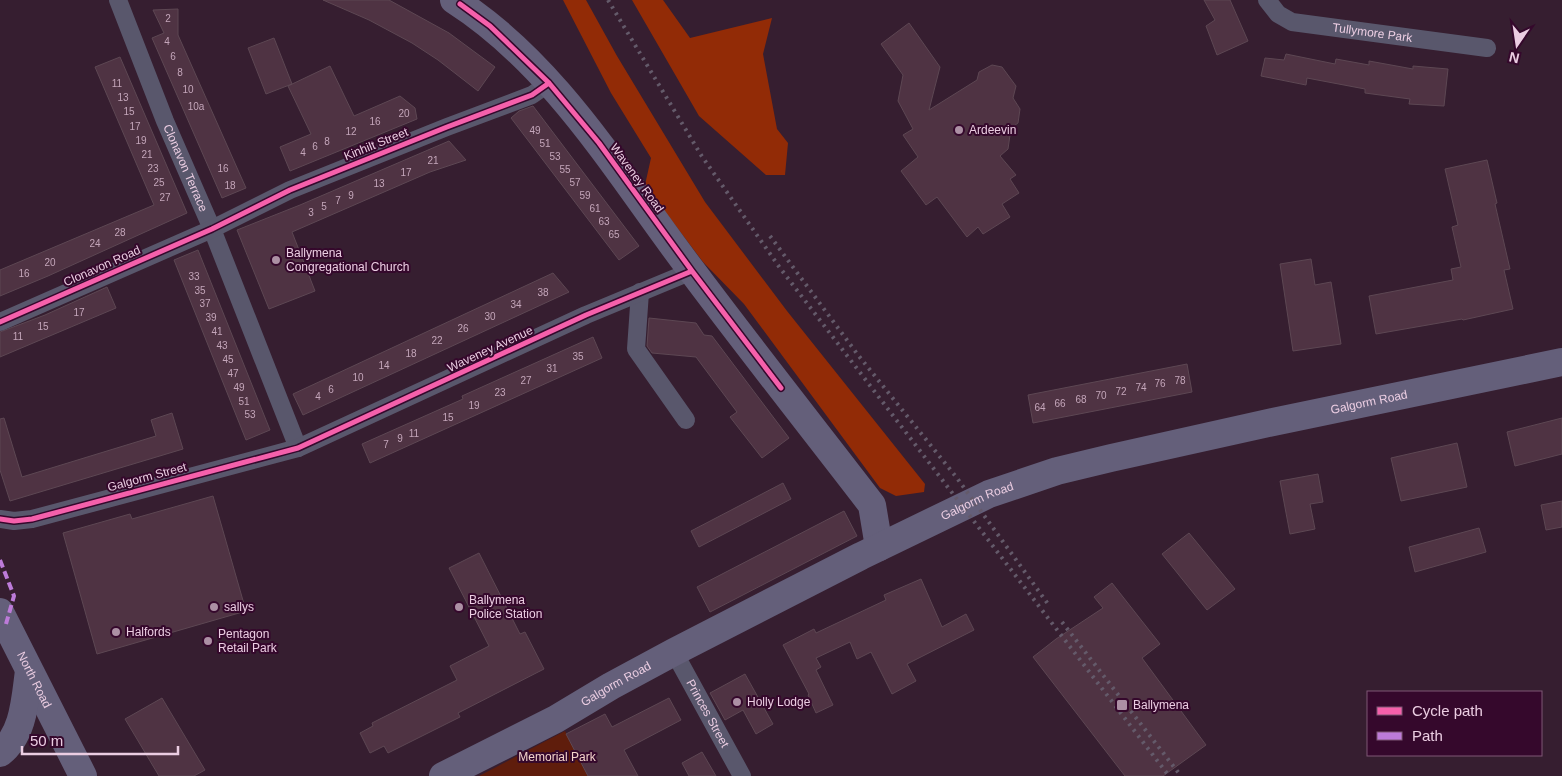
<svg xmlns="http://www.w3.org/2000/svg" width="1562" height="776" font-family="Arial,sans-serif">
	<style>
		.green { fill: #5f1d0c }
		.forest { fill: #922b06 }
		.building { fill: #4f3343; stroke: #5d4753 }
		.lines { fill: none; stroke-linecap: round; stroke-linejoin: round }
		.minor { stroke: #59576c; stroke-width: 18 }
		.primary { stroke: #645f7a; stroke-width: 28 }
		.rail { stroke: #645a6a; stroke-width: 4; stroke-dasharray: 2.5 5; stroke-linecap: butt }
		.quiet { stroke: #bd7bd9; stroke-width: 4; stroke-dasharray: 8 4; stroke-linecap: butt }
		.cycleway-casing { stroke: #35082c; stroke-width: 8 }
		.cycleway { stroke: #f560ab; stroke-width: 5 }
		.poi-dot { fill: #ac90a4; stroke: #35082c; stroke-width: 2 }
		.labels { text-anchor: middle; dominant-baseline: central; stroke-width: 4; stroke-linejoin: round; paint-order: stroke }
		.number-label { font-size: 10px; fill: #c4a6ba }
		.street-label { font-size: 12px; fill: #ebcde2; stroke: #35082c }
		.poi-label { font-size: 12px; fill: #ebcde2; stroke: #35082c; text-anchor: start }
		.park-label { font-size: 12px; fill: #f3d3ca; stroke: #35082c }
	</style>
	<rect width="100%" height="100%" fill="#361e30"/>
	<path class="green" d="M565,731L588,776H479Z"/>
	<path class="forest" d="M563,0H586L617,56L705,202L787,311L925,484L924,492L896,496L880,488L744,304L703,262L645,185L651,158L611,93Z
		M632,0H663L690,38L772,18L763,54L777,129L788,143L785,175H766L699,116Z"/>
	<path class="building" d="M323,0H389L449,33L495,67L478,91L438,60L412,43L369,20Z
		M1204,0H1230L1248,41L1217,55L1206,26L1215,20Z
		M178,9V35L246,188L222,198L152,38L164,33L153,10Z
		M909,23L940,67L929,110L977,80L979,72L992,65L1002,67L1016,86L1013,98L1020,109L1018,123L1011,128L1008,149L1000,156L1016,175L1010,179L1019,193L1002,204L1010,217L983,234L978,227L967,237L937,197L926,205L901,171L918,157L903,135L913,129L898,101L903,75L881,44Z
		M274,38L292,84L266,94L248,48Z
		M1286,54L1335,64L1336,59L1369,65V61L1413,69V66L1448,69L1444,106L1409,104L1410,99L1365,93V89L1307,78L1306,85L1261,76L1265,58L1284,60Z
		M120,57L187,213L48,276L0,296V270L154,205L95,67Z
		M330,66L354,116L400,96L415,108L417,119L290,171L280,147L311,134L288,86Z
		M533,106L639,246L619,260L511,118L519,111Z
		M449,141L466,160L430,172L292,232L315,291L269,309L237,230L300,205Z
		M1487,160L1497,203L1495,204L1510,269L1504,270L1513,309L1463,320L1462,319L1376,334L1369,296L1453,280L1451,269L1461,267L1452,227L1458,225L1445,169Z
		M198,250L270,430L246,440L174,260Z
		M1311,259L1315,285L1331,282L1341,344L1293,351L1280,264Z
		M553,273L569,292L303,415L293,394Z
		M107,287L116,308L0,357V332L45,315Z
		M649,318L696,323L704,335L712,336L789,438L762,458L730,417L737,412L696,357L652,353L647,346Z
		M593,337L602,358L370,463L362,444L463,399L462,396Z
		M1187,364L1192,392L1033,423L1028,395Z
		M172,413L183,449L10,501L0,470V419L4,418L22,477L156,436L151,420Z
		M1562,418V454L1515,466L1507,432Z
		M1457,443L1467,487L1401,501L1391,458Z
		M1318,474L1323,502L1310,504L1315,529L1290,534L1280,481Z
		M783,483L791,499L699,547L691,531Z
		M213,496L246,611L97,654L63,533L130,514L132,519Z
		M1562,501V527L1546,530L1541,505Z
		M844,511L857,536L710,612L697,587Z
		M1479,528L1486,552L1415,572L1409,547Z
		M1189,533L1235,589L1207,610L1162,554Z
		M479,553L520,634L525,632L544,669L458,713L460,717L388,753L384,746L370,753L360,733L373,726L372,723L457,680L450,666L489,646L449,568Z
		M921,579L942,627L966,614L974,630L907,664L916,681L892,694L871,652L857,659L850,642L816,658L821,667L816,670L833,705L816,713L808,695L809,694L783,645L814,629L816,633L886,600L884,595Z
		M1112,583L1160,644L1142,658L1206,745L1163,776H1125L1033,657L1056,639L1103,608L1094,597Z
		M745,674L773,724L756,734L743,710L725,720L710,693Z
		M162,698L205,770L194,776H159L125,719Z
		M669,698L681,720L624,750L638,776H588L566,734L605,714L612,727Z
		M702,752L716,776H689L682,763Z"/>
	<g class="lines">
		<g class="minor">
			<path id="s1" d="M118,0L165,121L212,229L298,448"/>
			<path id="s2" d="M1267,0L1278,14L1292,22L1487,48"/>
			<path d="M640,292L636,349L686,420"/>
			<path d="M0,322L212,229L290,190L447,127L532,95L549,83"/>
			<path d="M0,519L14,521L32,519L298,448L586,315L692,271"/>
			<path id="s3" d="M674,652L742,776"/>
		</g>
		<g class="primary">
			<path d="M454,0C557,66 620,177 692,271C751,350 812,427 872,505L879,547"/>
			<path id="s4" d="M0,612L83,776"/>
			<path d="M0,753C24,734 25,700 29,671"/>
			<path id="s5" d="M443,776L556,719L611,686L674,652L861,556L989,494L1057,471L1111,458L1273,422L1562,362"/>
		</g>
		<path class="rail" d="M608,0L701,155L780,268L1169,776
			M770,236L858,355L957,478L1048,604
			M1062,622L1181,776"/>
		<path class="quiet" d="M0,560L14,596L6,624"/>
		<g class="cycleway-casing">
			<path id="cycleway" d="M460,4L490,26L549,83L599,143L692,271L781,388
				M0,322L212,229L290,190L447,127L532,95L549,83
				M0,519L14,521L32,519L298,448L586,315L692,271"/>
		</g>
		<use href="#cycleway" class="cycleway"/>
	</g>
	<g class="poi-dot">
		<circle cx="959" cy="130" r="5"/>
		<circle cx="276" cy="260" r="5"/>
		<circle cx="214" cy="607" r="5"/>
		<circle cx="459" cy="607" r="5"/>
		<circle cx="116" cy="632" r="5"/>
		<circle cx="208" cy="641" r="5"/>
		<circle cx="737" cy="702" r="5"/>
		<rect x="1116" y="699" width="12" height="12" rx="2.5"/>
	</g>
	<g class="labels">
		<g class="number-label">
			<text x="168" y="18">2</text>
			<text x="167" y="41">4</text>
			<text x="173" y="56">6</text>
			<text x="180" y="72">8</text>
			<text x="117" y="83">11</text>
			<text x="188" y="89">10</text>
			<text x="123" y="97">13</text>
			<text x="196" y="106">10a</text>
			<text x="129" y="111">15</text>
			<text x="404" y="113">20</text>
			<text x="375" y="121">16</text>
			<text x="135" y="126">17</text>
			<text x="535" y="130">49</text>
			<text x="351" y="131">12</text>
			<text x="141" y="140">19</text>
			<text x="327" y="141">8</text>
			<text x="545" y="143">51</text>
			<text x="315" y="146">6</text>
			<text x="303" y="152">4</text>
			<text x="147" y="154">21</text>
			<text x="555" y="156">53</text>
			<text x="433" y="160">21</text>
			<text x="153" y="168">23</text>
			<text x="223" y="168">16</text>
			<text x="565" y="169">55</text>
			<text x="406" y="172">17</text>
			<text x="159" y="182">25</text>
			<text x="575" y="182">57</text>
			<text x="379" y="183">13</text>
			<text x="230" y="185">18</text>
			<text x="351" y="195">9</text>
			<text x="585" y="195">59</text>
			<text x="165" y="197">27</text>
			<text x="338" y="200">7</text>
			<text x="324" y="206">5</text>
			<text x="595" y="208">61</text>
			<text x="311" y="212">3</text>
			<text x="604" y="221">63</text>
			<text x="120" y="232">28</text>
			<text x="614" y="234">65</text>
			<text x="95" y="243">24</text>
			<text x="50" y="262">20</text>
			<text x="24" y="273">16</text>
			<text x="194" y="276">33</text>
			<text x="200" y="290">35</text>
			<text x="543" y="292">38</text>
			<text x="205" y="303">37</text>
			<text x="516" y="304">34</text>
			<text x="79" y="312">17</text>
			<text x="490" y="316">30</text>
			<text x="211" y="317">39</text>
			<text x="43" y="326">15</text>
			<text x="463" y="328">26</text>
			<text x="217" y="331">41</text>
			<text x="18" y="336">11</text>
			<text x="437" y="340">22</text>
			<text x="222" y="345">43</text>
			<text x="411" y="353">18</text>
			<text x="578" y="356">35</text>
			<text x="228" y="359">45</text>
			<text x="384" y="365">14</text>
			<text x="552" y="368">31</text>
			<text x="233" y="373">47</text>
			<text x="358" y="377">10</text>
			<text x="526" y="380">27</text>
			<text x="1180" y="380">78</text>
			<text x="1160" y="383">76</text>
			<text x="239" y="387">49</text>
			<text x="1141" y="387">74</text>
			<text x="331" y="389">6</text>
			<text x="1121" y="391">72</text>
			<text x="500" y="392">23</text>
			<text x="1101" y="395">70</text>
			<text x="318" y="396">4</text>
			<text x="1081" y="399">68</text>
			<text x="244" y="401">51</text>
			<text x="1060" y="403">66</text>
			<text x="474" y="405">19</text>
			<text x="1040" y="407">64</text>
			<text x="250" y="414">53</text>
			<text x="448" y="417">15</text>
			<text x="414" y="433">11</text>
			<text x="400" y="438">9</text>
			<text x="386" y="444">7</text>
		</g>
		<g class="street-label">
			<text stroke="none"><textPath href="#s2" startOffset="115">Tullymore Park</textPath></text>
			<text transform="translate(376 144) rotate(-22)">Kinhilt Street</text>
			<text stroke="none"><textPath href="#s1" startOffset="181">Clonavon Terrace</textPath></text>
			<text transform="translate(637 178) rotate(54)">Waveney Road</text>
			<text transform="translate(102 266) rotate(-24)">Clonavon Road</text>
			<text transform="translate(490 349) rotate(-25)">Waveney Avenue</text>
			<text stroke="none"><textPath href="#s5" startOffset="1006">Galgorm Road</textPath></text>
			<text transform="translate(147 477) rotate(-15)">Galgorm Street</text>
			<text stroke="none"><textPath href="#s5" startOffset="601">Galgorm Road</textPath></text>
			<text stroke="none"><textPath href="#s4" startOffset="76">North Road</textPath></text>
			<text stroke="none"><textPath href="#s5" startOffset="196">Galgorm Road</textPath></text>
			<text stroke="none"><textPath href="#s3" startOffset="70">Princes Street</textPath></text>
		</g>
		<g class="poi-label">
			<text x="969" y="130">Ardeevin</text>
			<text x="286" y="253">Ballymena<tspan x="286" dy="14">Congregational Church</tspan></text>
			<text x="469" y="600">Ballymena<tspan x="469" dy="14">Police Station</tspan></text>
			<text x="224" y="607">sallys</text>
			<text x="126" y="632">Halfords</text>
			<text x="218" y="634">Pentagon<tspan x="218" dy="14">Retail Park</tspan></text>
			<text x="747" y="702">Holly Lodge</text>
			<text x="1133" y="705">Ballymena</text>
		</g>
		<g class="park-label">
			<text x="557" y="757">Memorial Park</text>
		</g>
	</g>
	<rect x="1367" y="691" width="175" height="65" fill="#35082c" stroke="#7e5775"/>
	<rect x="1377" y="707" width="25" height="8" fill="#f560ab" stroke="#7e5775"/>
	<text x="1412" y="716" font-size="15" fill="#ebcde2">Cycle path</text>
	<rect x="1377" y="732" width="25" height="8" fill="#bd7bd9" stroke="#7e5775"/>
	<text x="1412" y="741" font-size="15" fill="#ebcde2">Path</text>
	<g transform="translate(1517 45) rotate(193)" stroke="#35082c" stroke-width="4" paint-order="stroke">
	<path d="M0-4L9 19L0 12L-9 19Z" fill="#ebcde2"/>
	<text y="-8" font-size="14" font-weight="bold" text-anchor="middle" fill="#ebcde2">N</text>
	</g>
	<path d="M22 746v8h156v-8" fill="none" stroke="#ebcde2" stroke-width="2.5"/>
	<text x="30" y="746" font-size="15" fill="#ebcde2" stroke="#35082c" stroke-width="4" paint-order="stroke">50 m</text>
</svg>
